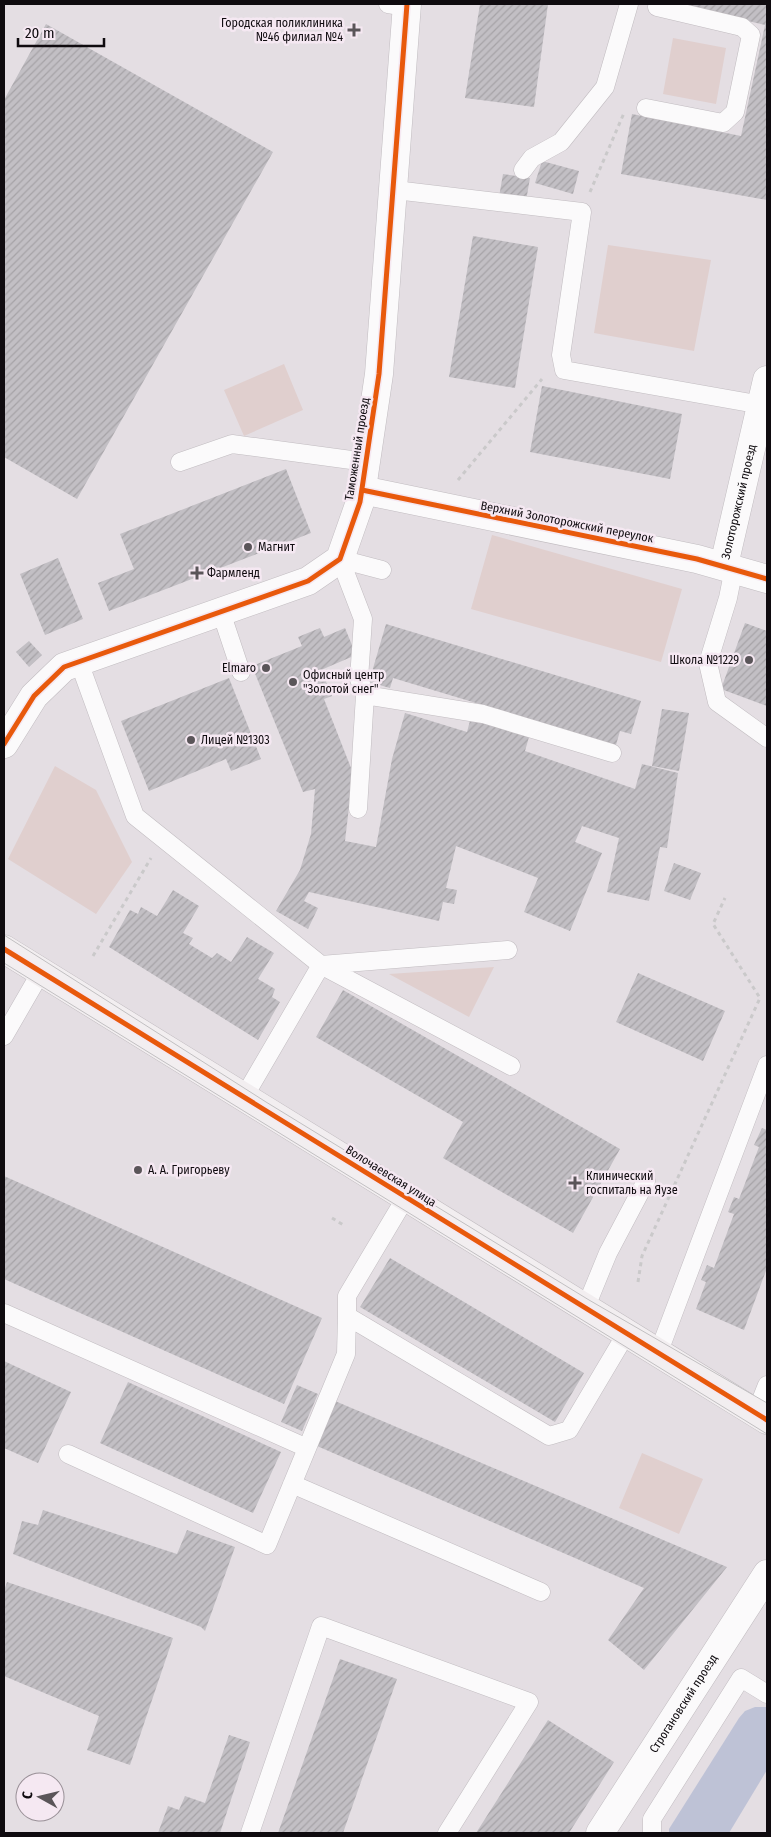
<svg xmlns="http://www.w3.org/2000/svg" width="771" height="1837" font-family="'Fira Sans Condensed',sans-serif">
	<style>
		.green { fill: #e0cfce }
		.water { fill: #bec2d6 }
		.building { fill: url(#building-hatch) }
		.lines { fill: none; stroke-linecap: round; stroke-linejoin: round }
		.lane-casing { stroke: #c1bcc0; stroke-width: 19 }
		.street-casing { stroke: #c1bcc0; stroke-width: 29 }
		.secondary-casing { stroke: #c1bcc0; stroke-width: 29 }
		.path { stroke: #cac9ca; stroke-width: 3; stroke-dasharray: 4 4; stroke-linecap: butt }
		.lane { stroke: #fbfafb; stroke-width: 18 }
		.street { stroke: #fbfafb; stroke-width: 28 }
		.secondary { stroke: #f2eef0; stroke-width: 28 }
		.tram { stroke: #c1bfc1; stroke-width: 1 }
		.cycleway-casing { stroke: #f5e8f2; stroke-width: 8 }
		.cycleway { stroke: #e8590c; stroke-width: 5 }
		.poi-dot { fill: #5a5559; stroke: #f5e8f2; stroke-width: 2 }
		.labels { text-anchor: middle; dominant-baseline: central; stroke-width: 5; stroke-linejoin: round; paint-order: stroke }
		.poi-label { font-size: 12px; fill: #0f0b0f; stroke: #f5e8f2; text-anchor: start }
		.street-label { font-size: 12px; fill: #0f0b0f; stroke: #f5e8f2 }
	</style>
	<defs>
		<pattern id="building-hatch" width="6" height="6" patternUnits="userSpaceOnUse" patternTransform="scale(1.25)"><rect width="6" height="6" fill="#c2bfc4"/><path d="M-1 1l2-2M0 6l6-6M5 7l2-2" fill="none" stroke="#a6a3a7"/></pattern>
	</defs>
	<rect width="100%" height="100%" fill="#e4dee3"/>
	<path class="green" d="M673,38L726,48L716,104L663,94Z
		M608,245L711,260L694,351L594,333Z
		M284,364L303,410L244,436L224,390Z
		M492,535L682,589L661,662L471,609Z
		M55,766L96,790L132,862L96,914L8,859Z
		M494,967L469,1017L389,974Z
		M642,1453L703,1479L679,1534L619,1508Z"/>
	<path class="water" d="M755,1707H767V1770L729,1833H669V1829L739,1718L745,1711Z"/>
	<path class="building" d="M480,4H548L534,107L465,98Z
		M676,4H767V200L621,174L632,114L741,136L765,25Z
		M46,24L273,152L77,499L4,457V100Z
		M542,161L579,171L573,194L535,183Z
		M503,174L530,178L526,201L499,197Z
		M473,236L538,247L515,388L449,377Z
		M542,386L682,414L670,479L530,452Z
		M286,469L311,533L109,611L98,583L134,569L120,534Z
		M58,558L83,619L45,635L20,574Z
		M745,623L767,631V706L721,689Z
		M386,624L641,701L631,734L620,731L616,745L393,678L390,688L369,682Z
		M320,628L324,637L345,628L356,655L321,670L332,696L324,699L353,773L345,841L376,847L392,759L405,713L467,732L471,717L529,737L525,751L635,789L642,764L678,773L667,848L660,847L649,901L607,892L619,838L582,826L575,842L602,853L570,931L524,912L538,878L456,846L446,888L457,890L454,904L443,902L439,921L309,892L304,901L318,908L308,929L276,911L300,870L311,834L315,789L303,792L252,666L302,646L298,637Z
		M29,641L42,655L29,667L16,652Z
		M229,678L261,759L231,771L226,759L149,791L121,721Z
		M662,709L689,713L679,771L652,766Z
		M674,863L701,873L690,900L664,891Z
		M173,890L199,906L183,933L193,938L189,944L212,958L217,953L231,962L247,937L274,953L258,979L275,989L272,997L280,1002L258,1040L109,947L130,910L138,914L141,907L157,916Z
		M638,973L725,1011L703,1061L616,1022Z
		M343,990L620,1149L573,1233L443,1158L463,1122L316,1037Z
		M762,1128L767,1130V1268L744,1330L696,1309L706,1282L701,1280L707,1265L714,1268L734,1214L728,1212L734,1197L739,1199L759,1147L754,1145Z
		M4,1176L322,1318L284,1404L4,1279Z
		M390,1258L584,1373L555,1422L360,1307Z
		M4,1361L71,1392L38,1463L4,1448Z
		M128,1382L281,1452L253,1513L100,1443Z
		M297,1385L318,1394L302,1431L281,1422Z
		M335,1401L727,1567L644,1670L608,1640L644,1588L317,1446Z
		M43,1510L177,1554L187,1530L235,1547L205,1631L201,1627L13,1554L22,1521L38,1525Z
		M7,1582L173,1638L130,1765L87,1750L99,1716L4,1676V1591Z
		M340,1659L397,1679L343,1833H278Z
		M548,1720L614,1762L569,1833H476Z
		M229,1735L250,1742L220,1833H158L168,1806L179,1810L185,1796L205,1803Z"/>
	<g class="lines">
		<g class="lane-casing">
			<path id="lane" d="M388,4L407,7
				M646,108L723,123L735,112L751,35L742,27L657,7L658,4
				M523,170L532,158L561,142L605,87L629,4
				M395,190L582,212L561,355L564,370L767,406
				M180,462L232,444L366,462
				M340,559L363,619L359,679L365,695L483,714L612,753
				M340,559L382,570
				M734,568L728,598L708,663L717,702L767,738
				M221,612L241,672
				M79,662L135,816L321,965L508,950
				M358,809L365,695
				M4,1036L41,972
				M244,1097L321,965L511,1066
				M406,1197L347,1296V1316L549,1436L569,1430L626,1334
				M585,1309L608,1253L646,1181
				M4,1313L307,1448
				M658,1354L767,1065
				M756,1413L767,1385
				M68,1454L267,1545L346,1354L347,1316
				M292,1484L541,1592
				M250,1833L321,1626L529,1702L447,1833
				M652,1833V1819L741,1678L767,1694"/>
		</g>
		<g class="street-casing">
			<g id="street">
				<path d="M362,490L697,559L767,579"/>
				<path id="s1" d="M724,565L767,380"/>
				<path d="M4,744L34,696L64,667L308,581L340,559L360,502L379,374L407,4"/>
				<path id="s2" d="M600,1833L767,1574"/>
			</g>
		</g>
		<g class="secondary-casing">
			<path id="secondary" d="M4,949L767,1420"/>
		</g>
		<path class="path" d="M590,192L624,113
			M458,480L542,379
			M93,956L151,858
			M332,1218L345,1226
			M638,1282L642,1256L760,998L713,924L725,898"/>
		<use href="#lane" class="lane"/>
		<use href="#street" class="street"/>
		<use href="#secondary" class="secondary"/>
		<path class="tram" d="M4,935L266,1102L589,1300L767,1403
			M4,963L767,1434"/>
		<g class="cycleway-casing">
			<path id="cycleway" d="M362,490L697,559L767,579
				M4,744L34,696L64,667L308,581L340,559L360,502L379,374L407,4
				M4,949L767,1420"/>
		</g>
		<use href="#cycleway" class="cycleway"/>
	</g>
	<g class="poi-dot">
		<path d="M351.5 22.5h5v5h5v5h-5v5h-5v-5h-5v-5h5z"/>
		<circle cx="248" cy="547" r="5"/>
		<path d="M194.5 565.5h5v5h5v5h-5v5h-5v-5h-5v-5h5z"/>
		<circle cx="749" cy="660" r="5"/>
		<circle cx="266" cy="668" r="5"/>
		<circle cx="293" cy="682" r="5"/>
		<circle cx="191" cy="740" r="5"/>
		<circle cx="138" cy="1170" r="5"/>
		<path d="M572.5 1175.5h5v5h5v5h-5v5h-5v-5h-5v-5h5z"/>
	</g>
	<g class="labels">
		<g class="poi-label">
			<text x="343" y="23" text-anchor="end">Городская поликлиника<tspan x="343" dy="14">№46 филиал №4</tspan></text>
			<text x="258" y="547">Магнит</text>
			<text x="207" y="573">Фармленд</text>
			<text x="739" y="660" text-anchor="end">Школа №1229</text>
			<text x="256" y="668" text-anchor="end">Elmaro</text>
			<text x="303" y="675">Офисный центр<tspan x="303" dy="14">"Золотой снег"</tspan></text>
			<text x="201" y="740">Лицей №1303</text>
			<text x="148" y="1170">А. А. Григорьеву</text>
			<text x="586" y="1176">Клинический<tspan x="586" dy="14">госпиталь на Яузе</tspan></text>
		</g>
		<g class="street-label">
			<text transform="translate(357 449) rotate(-81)">Таможенный проезд</text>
			<text stroke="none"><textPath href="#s1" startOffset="65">Золоторожский проезд</textPath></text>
			<text transform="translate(567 522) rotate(11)">Верхний Золоторожский переулок</text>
			<text transform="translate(391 1176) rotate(32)">Волочаевская улица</text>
			<text stroke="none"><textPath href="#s2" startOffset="154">Строгановский проезд</textPath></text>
		</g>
	</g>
	<rect width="771" height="1837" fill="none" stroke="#0f0b0f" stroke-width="10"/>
	<g transform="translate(40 1797) rotate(278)"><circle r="24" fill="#f5e8f2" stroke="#999097"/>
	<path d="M0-4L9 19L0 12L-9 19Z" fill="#5a5559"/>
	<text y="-8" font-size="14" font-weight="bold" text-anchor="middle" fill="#0f0b0f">С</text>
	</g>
	<path d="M18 38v8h86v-8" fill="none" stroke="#0f0b0f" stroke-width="2.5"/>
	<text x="25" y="38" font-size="15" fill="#0f0b0f" stroke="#f5e8f2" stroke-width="4" paint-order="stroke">20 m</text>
</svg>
